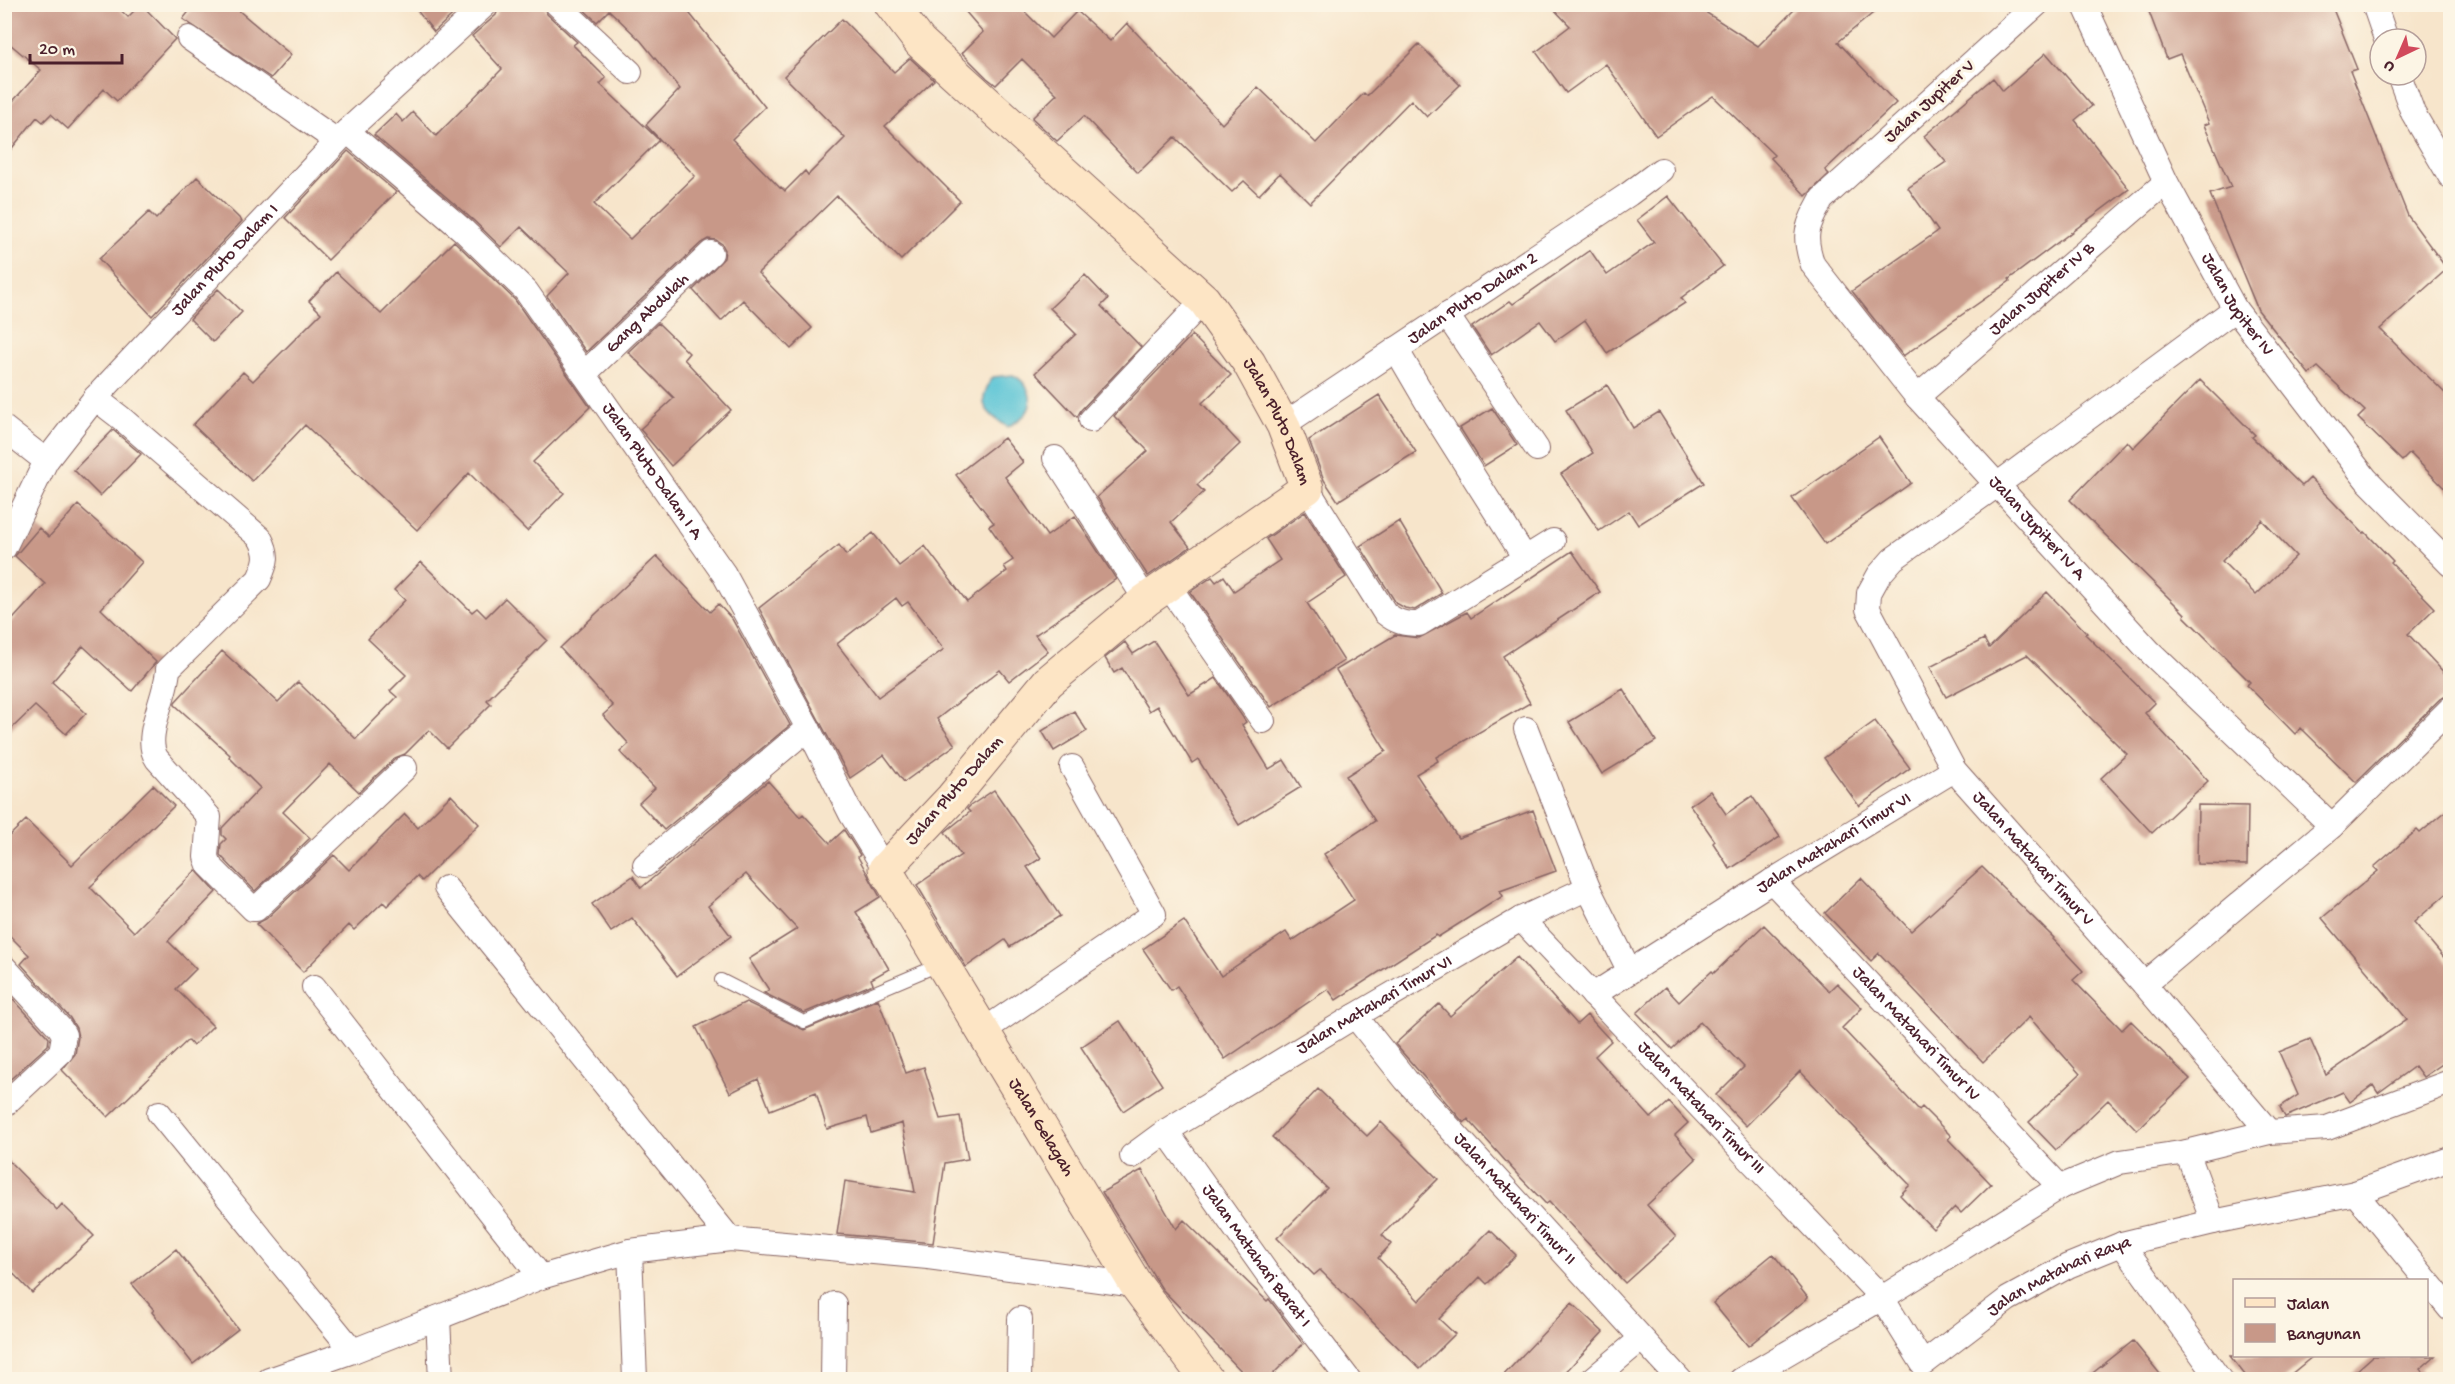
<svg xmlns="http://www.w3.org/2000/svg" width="2455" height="1384" font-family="'Gochi Hand',sans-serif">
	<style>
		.water { fill: #5ac4d6; stroke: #527280; stroke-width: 1.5 }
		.building { fill: #c89888; fill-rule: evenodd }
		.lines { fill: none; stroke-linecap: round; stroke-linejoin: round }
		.lane-casing { stroke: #876463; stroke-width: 14 }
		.street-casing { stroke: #876463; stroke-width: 26 }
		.secondary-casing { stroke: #876463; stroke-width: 35 }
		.lane { stroke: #fff; stroke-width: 12 }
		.street { stroke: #fff; stroke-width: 24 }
		.secondary { stroke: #fde5c5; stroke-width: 33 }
		.labels { text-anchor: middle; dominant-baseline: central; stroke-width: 6; stroke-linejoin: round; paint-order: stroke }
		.street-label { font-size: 18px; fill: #4a1f2b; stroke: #fcf5e5 }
	</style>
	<rect width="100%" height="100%" fill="#fcf5e5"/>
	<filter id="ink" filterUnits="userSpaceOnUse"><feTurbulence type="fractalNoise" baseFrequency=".0167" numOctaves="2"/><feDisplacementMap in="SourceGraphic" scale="12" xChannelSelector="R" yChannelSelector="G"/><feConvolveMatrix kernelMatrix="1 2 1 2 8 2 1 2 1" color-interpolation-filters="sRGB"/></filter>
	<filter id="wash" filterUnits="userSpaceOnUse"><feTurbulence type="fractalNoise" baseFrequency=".008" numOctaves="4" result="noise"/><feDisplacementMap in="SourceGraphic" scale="24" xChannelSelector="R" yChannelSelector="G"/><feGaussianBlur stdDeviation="1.35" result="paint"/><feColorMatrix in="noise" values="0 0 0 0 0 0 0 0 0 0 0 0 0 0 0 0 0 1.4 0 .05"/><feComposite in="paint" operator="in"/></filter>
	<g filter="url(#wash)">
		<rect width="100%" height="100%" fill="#f7e5cb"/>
		<path class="water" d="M1013,375C1026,381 1036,398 1027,412C1023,418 1014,423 1008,427C983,411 976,403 993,377Z"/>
		<g id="blocks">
			<path class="building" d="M4,4H114L128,17L141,4L175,39L117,101L104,89L68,129L51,114L43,122L37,117L4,158V111L41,70L4,39Z
				M195,4H231L291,55L271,78L183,19Z
				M412,4H464L434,32Z
				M500,4H543L547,14L577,42L573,45L606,78L600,84L659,140L594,204L630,239L695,176L646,125L680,89L641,41L609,10L597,22L578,4H682L765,107L732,139L780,188L781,187L785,191L805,171L808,175L845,138L784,76L842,19L894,72L910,58L934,80L885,126L960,201L901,260L837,196L758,273L812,328L791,349L743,300L721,321L693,290L724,258L725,250L722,244L716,240L708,239L701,243L586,352L547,296L569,273L521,227L501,247L473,220L374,135L396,114L403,122L413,112L436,136L502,69L472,36L496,15Z
				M959,4H1017L1051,38L1077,11L1110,41L1127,23L1222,124L1258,87L1316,143L1364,93L1367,96L1419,44L1460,85L1427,117L1411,100L1310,203L1280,173L1259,195L1244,181L1232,192L1175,137L1138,173L1084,116L1057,141L1032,118L1057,94L1022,59L996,85L987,78L962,53L983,32Z
				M1549,4H1693L1758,46L1800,4H1884L1838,42L1896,103L1825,170L1829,174L1806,196L1771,158L1774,155L1713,96L1656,136L1606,64L1566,93L1536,52L1570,26Z
				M2146,4H2331L2357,69L2350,71L2408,216L2447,269L2380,329L2451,399V495L2410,453L2402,461L2358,418L2365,411L2318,367L2309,374L2258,310L2210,194L2231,187L2204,125L2209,123L2180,54L2167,59Z
				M2046,53L2092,106L2075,120L2129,189L2009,279L2010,281L1903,356L1852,291L1938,231L1908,188L1946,162L1924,136L1993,78L2003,91Z
				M348,151L396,192L328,260L285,218Z
				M197,177L242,221L152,316L99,259L149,212L156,219Z
				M1668,196L1723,266L1681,298L1685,303L1607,353L1585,320L1555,341L1540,321L1491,355L1472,327L1510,301L1513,304L1590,250L1607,275L1654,242L1637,220Z
				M454,241L515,300L590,407L533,462L564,493L527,531L469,473L417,530L305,425L252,481L193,425L243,372L253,381L321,313L309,301L336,272L381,314Z
				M1085,275L1108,299L1101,306L1141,347L1081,410L1077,417L1035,373L1076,334L1050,308Z
				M218,289L242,312L213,342L190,319Z
				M658,323L689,353L684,359L731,410L671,466L640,429L674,398L628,352Z
				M1192,335L1231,375L1202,403L1240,444L1197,485L1204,492L1171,522L1190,547L1148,576L1097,497L1148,451L1114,416Z
				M2200,380L2255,435L2252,437L2302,486L2310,478L2363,533L2365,532L2393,561L2391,563L2435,608L2408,634L2451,680V694L2440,699L2356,782L2301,728L2295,734L2247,685L2250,682L2184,616L2185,614L2070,500L2127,441L2133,448ZM2262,520L2296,556L2256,595L2222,561Z
				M1607,385L1633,428L1659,412L1704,483L1638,525L1629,511L1599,531L1561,474L1593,453L1566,410Z
				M1379,395L1416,452L1338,501L1324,480L1309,440Z
				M1492,408L1517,445L1484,466L1460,428Z
				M113,430L141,454L100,496L74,470Z
				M1879,437L1911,483L1825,544L1792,498Z
				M1004,438L1023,462L1005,477L1047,536L1075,516L1116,579L1035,635L1048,651L1009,681L1000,670L937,719L955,745L904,782L884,755L850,778L759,608L839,545L846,555L873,533L899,566L925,546L967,602L1007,571L1004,566L1013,560L989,526L994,523L956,475ZM896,598L902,606L908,602L944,649L878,697L837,644Z
				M78,505L142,562L101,609L156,662L132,691L83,646L52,682L86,713L66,734L35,706L4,736V629L45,584L15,556L39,528L49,537Z
				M1305,512L1346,577L1307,603L1344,661L1271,707L1190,592L1212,577L1216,582L1224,576L1234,591L1280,560L1266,539Z
				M1399,521L1442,593L1415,610L1405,608L1396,603L1360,546Z
				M1572,551L1600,592L1503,656L1530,703L1436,757L1438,761L1416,774L1458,838L1533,810L1556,871L1500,891L1503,896L1438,937L1436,935L1336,1000L1328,989L1225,1059L1177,986L1171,990L1143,949L1184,921L1221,976L1286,932L1292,941L1354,900L1324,854L1375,821L1346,776L1386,751L1336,670L1395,635L1419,638L1467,612L1471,618Z
				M657,556L710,612L718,604L732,619L790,725L664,830L639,803L655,788L620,752L629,744L603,715L613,706L560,648Z
				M421,562L472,612L477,608L486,617L505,598L547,640L487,700L491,704L447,748L429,730L405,754L395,758L359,792L330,764L283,812L310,838L255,891L220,855L221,844L226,839L222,835V828L260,788L229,757L230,755L175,705V702L222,651L278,702L298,682L356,739L397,697L390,691L406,675L368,639L405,600L394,590Z
				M2047,592L2087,633L2085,634L2155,703L2145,713L2208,781L2152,833L2101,778L2127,754L2027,655L1946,697L1930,667L1984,639L1989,648Z
				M1154,641L1189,695L1216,678L1246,722L1242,725L1269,769L1284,760L1301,787L1239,825L1198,759L1192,763L1157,706L1149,711L1122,668L1114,673L1105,658L1125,642L1133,654Z
				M1623,689L1656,741L1602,774L1569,722Z
				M1074,711L1087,731L1054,751L1042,731Z
				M1875,721L1910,768L1859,806L1824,758Z
				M768,781L800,817L803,814L830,843L844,830L860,855L858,857L880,897L856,912L889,969L871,979L873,984L804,1013L764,993L769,990L749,959L797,929L746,874L708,906L731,936L677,976L632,918L611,932L592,904L633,876L641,888Z
				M153,785L174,806L90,887L134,932L196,870L216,892L168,941L196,969L176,989L213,1026L193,1046L188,1040L108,1117L62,1070L75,1054L78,1037L76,1028L70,1018L21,964L29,955L4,930V841L26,820L72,865Z
				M994,790L1041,858L1027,867L1060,916L1010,947L1005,940L966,967L917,885L961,855L945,832L970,812L967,809L970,806Z
				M1710,791L1726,814L1752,796L1780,837L1730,869L1713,843L1715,841L1690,805Z
				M451,795L479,824L422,881L417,876L387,906L383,902L354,930L349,925L303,972L256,924L266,919L334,855L349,870L405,814L418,828Z
				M2198,805L2248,806L2247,865L2197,864Z
				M2451,807V890L2414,922L2451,966V1058L2423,1077L2415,1066L2378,1093L2373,1085L2350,1102L2343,1092L2285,1117L2280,1107L2298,1095L2279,1052L2310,1039L2326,1075L2407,1019L2322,918L2378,871L2374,867L2417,830L2420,833Z
				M1982,867L2054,938L2053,939L2083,971L2073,980L2122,1030L2131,1021L2190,1079L2137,1130L2108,1100L2056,1150L2029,1122L2080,1074L2029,1017L1983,1062L1879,953L1871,961L1825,913L1861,878L1911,931Z
				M1764,925L1829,991L1837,983L1862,1008L1842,1028L1919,1110L1922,1107L1951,1136L1948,1139L1991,1184L1961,1213L1955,1207L1933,1229L1900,1195L1910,1185L1800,1071L1746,1126L1716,1095L1744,1067L1700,1022L1672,1049L1637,1013L1665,987L1679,1002L1712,971L1714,973Z
				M1517,957L1577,1024L1587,1015L1611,1041L1595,1056L1651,1118L1669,1102L1688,1123L1675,1135L1696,1159L1647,1205L1676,1237L1625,1283L1549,1202L1546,1204L1517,1174L1468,1119L1464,1123L1395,1044L1439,1004L1450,1016Z
				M4,989L49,1038L48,1045L4,1085Z
				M878,999L906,1073L924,1067L940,1119L960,1116L968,1159L945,1163L933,1243L837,1234L845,1181L915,1192L902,1123L871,1133L867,1117L827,1129L816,1092L770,1110L758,1079L730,1093L696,1027L746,1002L804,1030Z
				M1120,1021L1162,1085L1123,1111L1081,1047Z
				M1318,1089L1367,1136L1381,1122L1438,1179L1382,1235L1391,1244L1378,1258L1419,1301L1490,1230L1516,1255L1487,1284L1480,1277L1439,1319L1455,1334L1420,1369L1320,1270L1314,1275L1277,1238L1327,1188L1272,1137Z
				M4,1156L57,1210L62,1204L94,1236L32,1293L4,1264Z
				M1142,1170L1176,1229L1184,1220L1267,1301L1269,1299L1303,1344L1267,1380H1250L1162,1289L1102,1192Z
				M176,1249L238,1329L193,1364L152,1312L154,1310L132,1284Z
				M1773,1254L1808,1298L1748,1346L1713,1303Z
				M1572,1303L1603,1332L1558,1380H1499Z
				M2133,1341L2165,1380H2084Z
				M2230,1356H2313L2284,1380H2249Z
				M2373,1356H2435L2420,1369L2429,1380H2346Z"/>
		</g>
	</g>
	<g filter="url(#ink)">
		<use href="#blocks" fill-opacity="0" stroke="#876463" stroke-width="1.5"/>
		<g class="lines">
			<g class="lane-casing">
				<path id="lane" d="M721,980L804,1022L941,964"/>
			</g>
			<g class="street-casing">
				<g id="street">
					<path d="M557,4L630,72"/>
					<path id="s1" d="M2037,4L1822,199C1807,226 1802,235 1813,265L1917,397L2150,652L2332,826"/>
					<path id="s2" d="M2084,4L2166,182L2235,309L2366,479L2450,564"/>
					<path d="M2374,4L2386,39"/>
					<path d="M189,38L337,141"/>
					<path d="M2399,75L2413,113L2450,176"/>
					<path id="s3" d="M347,131L464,231L526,291L724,574L808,728L851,814L885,869"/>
					<path id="s4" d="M2235,309L1997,485L1893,559L1879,575L1869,593L1868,609L1954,770L2144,984L2269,1132"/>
					<path d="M1447,315L1537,449"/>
					<path d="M1396,349L1434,414L1525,558"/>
					<path id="s5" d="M584,374L711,253"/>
					<path id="s6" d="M1917,397L2166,182"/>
					<path d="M95,398L121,418L260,538C269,555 267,561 259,579L168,669C167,697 142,737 157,759L209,817L206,857L209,865L253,909H256L405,768"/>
					<path d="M1091,420L1204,300"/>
					<path id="s7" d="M1283,425L1629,194L1661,170"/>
					<path d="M4,428L46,461"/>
					<path d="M1055,458L1146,600"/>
					<path d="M1307,488L1385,613C1396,622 1404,624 1419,624L1553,541"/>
					<path id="s8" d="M4,548L46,461L95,398L347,131L486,4"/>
					<path d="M1167,584L1263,721"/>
					<path d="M1526,729L1588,888L1629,970"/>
					<path d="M645,865L808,728"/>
					<path id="s9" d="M1772,881L2060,1187"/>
					<path d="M446,888L730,1239"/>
					<path id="s10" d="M1521,919L1882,1298L2060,1187L2120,1162L2187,1152L2269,1132L2327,1128L2450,1082"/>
					<path d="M4,967L60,1028L64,1035L61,1052L4,1105"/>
					<path d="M2144,984L2332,826L2450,709"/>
					<path d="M314,987L541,1277"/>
					<path id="s11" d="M1593,995L1772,881L1954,770"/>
					<path id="s12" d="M1355,1016L1406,1080L1680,1380"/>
					<path d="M983,1031L1154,914L1072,767"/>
					<path d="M159,1113L353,1351"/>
					<path id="s13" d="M1166,1131L1267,1273L1349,1380"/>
					<path id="s14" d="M1132,1156L1166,1131L1355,1016L1521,919L1588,888"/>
					<path d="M2355,1193L2450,1309"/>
					<path d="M2213,1222L2355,1193L2450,1159"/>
					<path d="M2122,1244L2220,1380"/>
					<path d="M630,1251L635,1380"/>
					<path d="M438,1318L441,1380"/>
					<path d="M269,1380L353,1351L541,1277L630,1251L730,1239L928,1257L1136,1285"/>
					<path d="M833,1380L834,1304"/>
					<path d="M1019,1380L1020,1319"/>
					<path d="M1592,1380L1641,1339"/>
					<path id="s15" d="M1741,1380L1882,1298L1923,1364L2008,1299L2068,1266L2122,1244L2213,1222L2187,1152"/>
				</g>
			</g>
			<g class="secondary-casing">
				<g id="secondary">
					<path id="s16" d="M891,4L920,42L1204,300L1249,363L1283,425L1307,488L1146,600L1048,682L952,798L885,869L1136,1285L1207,1380"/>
				</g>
			</g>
			<use href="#lane" class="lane"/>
			<use href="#street" class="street"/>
			<use href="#secondary" class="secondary"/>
		</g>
	</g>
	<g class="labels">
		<g class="street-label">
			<text transform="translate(1930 102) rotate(-42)">Jalan Jupiter V</text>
			<text stroke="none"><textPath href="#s8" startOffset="366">Jalan Pluto Dalam I</textPath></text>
			<text stroke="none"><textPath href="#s6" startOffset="165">Jalan Jupiter IV B</textPath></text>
			<text stroke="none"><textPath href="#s7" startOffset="228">Jalan Pluto Dalam 2</textPath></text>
			<text stroke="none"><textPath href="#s2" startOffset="338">Jalan Jupiter IV</textPath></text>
			<text stroke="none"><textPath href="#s5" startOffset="88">Gang Abdulah</textPath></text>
			<text stroke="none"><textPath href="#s16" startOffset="574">Jalan Pluto Dalam</textPath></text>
			<text stroke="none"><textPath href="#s3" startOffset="460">Jalan Pluto Dalam I A</textPath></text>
			<text stroke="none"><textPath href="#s1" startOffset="706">Jalan Jupiter IV A</textPath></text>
			<text transform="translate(955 791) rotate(-49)">Jalan Pluto Dalam</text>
			<text stroke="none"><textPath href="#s11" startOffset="285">Jalan Matahari Timur VI</textPath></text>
			<text stroke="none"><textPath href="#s4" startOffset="783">Jalan Matahari Timur V</textPath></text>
			<text stroke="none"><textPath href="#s14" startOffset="286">Jalan Matahari Timur VI</textPath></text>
			<text stroke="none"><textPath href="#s9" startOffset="210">Jalan Matahari Timur IV</textPath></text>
			<text stroke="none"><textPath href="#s10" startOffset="261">Jalan Matahari Timur III</textPath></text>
			<text stroke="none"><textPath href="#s16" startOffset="1521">Jalan Gelagah</textPath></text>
			<text stroke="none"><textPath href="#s12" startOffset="243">Jalan Matahari Timur II</textPath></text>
			<text stroke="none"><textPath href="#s13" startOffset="154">Jalan Matahari Barat I</textPath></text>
			<text stroke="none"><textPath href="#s15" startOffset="404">Jalan Matahari Raya</textPath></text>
		</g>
	</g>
	<rect width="2455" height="1384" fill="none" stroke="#fcf5e5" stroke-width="24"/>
	<rect x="2233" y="1279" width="195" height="78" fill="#fcf5e5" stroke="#b59f9b" stroke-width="1.5"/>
	<rect x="2245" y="1298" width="30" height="9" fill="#fde5c5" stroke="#b59f9b" stroke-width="1.5"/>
	<text x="2287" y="1309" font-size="18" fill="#4a1f2b">Jalan</text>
	<rect x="2245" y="1324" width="30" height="18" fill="#c89888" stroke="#b59f9b" stroke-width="1.5"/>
	<text x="2287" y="1339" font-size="18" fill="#4a1f2b">Bangunan</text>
	<g transform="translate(2398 57) rotate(224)"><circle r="28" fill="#fcf5e5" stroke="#b59f9b" stroke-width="1.5"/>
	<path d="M0-4.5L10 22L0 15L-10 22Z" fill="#d1495b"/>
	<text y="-9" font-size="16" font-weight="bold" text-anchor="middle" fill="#4a1f2b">U</text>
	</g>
	<path d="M30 54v9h92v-9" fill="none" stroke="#4a1f2b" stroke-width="3"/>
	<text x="39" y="54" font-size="18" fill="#4a1f2b" stroke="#fcf5e5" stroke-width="4.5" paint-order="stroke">20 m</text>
</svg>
